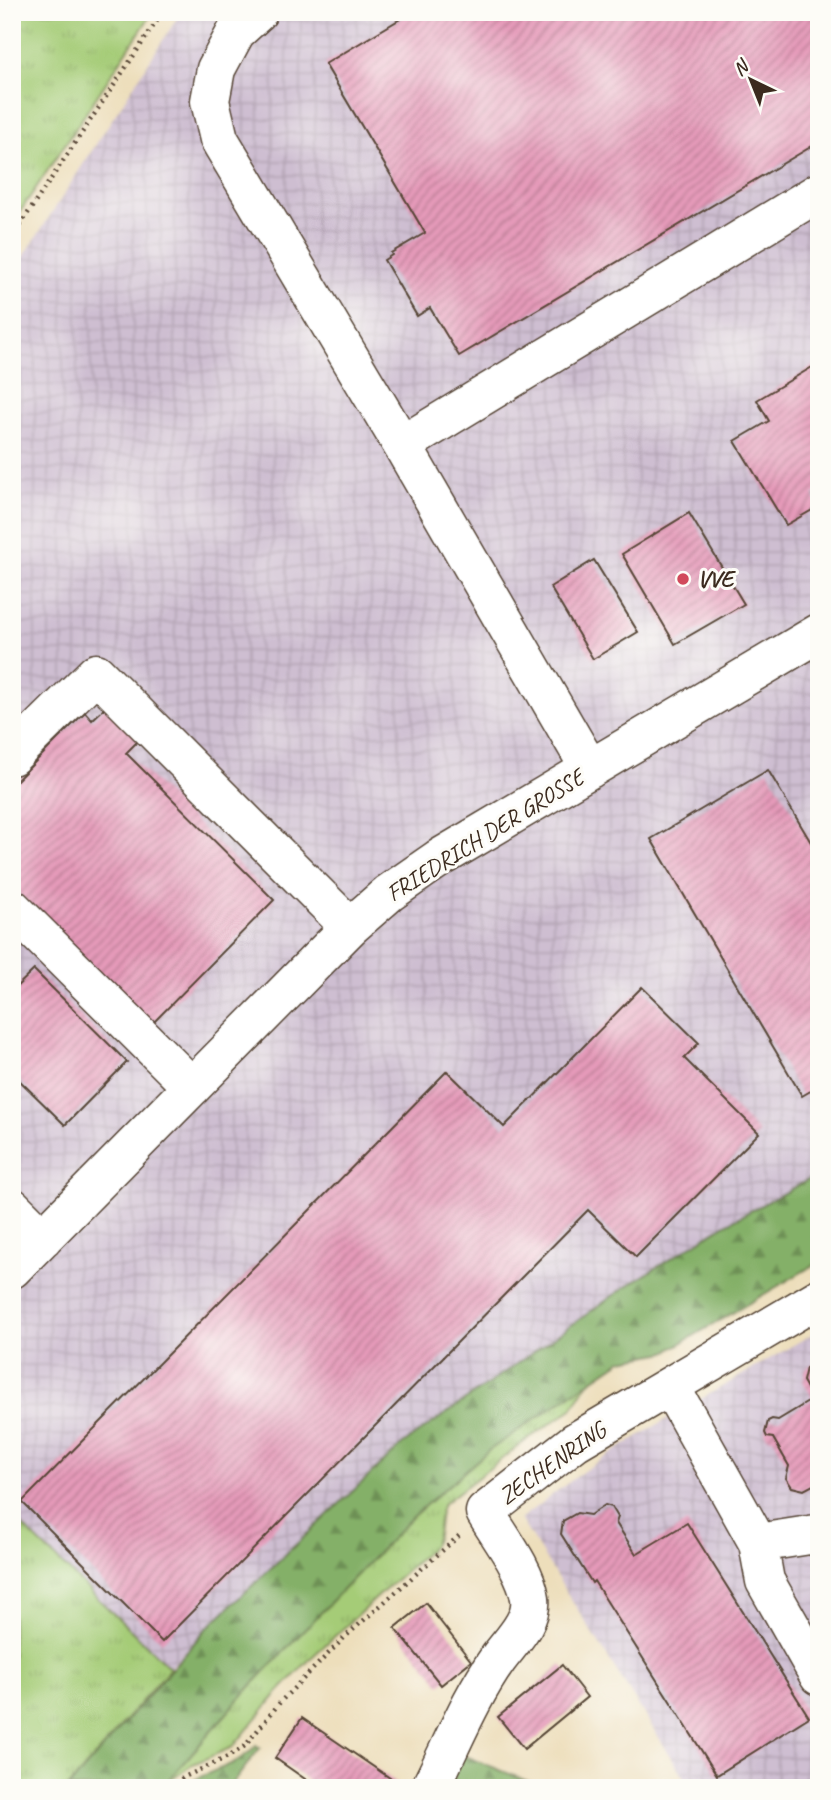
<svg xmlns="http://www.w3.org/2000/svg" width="831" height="1800" font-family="Caveat,sans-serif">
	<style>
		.industrial { fill: url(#industrial-grid) }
		.grass { fill: url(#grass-tufts); stroke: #707b4a; stroke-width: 2 }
		.forest { fill: url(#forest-firs); stroke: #606d43; stroke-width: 2 }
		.building { fill: url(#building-hatch) }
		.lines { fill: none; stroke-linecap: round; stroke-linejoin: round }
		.minor-casing { stroke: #564536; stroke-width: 41 }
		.path { stroke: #564536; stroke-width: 4.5; stroke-dasharray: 2 5; stroke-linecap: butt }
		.minor { stroke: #fff; stroke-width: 38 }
		.poi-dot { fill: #d1495b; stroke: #fdfcf7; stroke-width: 2.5 }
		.labels { text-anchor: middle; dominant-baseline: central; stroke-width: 6; stroke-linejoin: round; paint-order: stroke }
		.poi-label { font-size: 24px; font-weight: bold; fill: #3b2a1e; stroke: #fdfcf7; text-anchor: start }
		.street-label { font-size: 24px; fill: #3b2a1e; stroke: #fdfcf7 }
	</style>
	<defs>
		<pattern id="industrial-grid" width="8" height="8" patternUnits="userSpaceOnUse" patternTransform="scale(1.75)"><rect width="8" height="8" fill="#cebed1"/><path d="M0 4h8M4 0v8" fill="none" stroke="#b2a3b3"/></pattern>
		<pattern id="grass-tufts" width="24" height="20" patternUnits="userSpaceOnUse" patternTransform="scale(1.75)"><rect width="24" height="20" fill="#a5cc77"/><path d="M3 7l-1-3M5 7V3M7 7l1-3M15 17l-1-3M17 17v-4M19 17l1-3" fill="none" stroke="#8faf66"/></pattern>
		<pattern id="forest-firs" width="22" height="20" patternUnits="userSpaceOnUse" patternTransform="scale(1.75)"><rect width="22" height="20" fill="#84b068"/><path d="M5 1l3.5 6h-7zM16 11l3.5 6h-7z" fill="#6d8f55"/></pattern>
		<pattern id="building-hatch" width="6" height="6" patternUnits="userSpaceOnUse" patternTransform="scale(1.75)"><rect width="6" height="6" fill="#e59ab9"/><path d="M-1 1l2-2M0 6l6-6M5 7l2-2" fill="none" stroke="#bb7e96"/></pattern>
	</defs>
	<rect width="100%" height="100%" fill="#fdfcf7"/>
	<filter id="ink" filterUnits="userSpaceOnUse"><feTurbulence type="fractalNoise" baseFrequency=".0143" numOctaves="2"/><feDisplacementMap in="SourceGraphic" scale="14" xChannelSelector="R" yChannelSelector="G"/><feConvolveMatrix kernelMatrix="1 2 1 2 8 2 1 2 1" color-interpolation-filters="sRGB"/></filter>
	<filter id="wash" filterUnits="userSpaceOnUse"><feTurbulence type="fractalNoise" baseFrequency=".00686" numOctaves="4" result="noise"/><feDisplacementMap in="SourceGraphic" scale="28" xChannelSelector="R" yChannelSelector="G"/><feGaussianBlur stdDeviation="1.57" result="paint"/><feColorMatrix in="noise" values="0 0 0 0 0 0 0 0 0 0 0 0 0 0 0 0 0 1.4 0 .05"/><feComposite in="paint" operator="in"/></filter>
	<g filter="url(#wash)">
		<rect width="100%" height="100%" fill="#eddebb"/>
		<path class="industrial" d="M181,12H819V1174L724,1225L624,1288L403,1444L206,1629L170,1668L12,1516V275Z
			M819,1330V1788H691L520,1519L585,1470L660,1423Z"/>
		<path class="grass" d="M12,12H153L12,224Z
			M589,1382L572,1409L528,1439L443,1504C436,1518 441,1534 432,1547L313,1656L275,1696L233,1747L193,1764L163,1786L249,1688L413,1516L488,1451Z
			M12,1516L170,1668L68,1788H12Z"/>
		<path class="forest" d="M819,1174V1262L666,1352L622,1360L488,1451L413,1516L249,1688L163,1786L165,1788H68L206,1629L403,1444L624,1288L724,1225Z
			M256,1745L260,1748L229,1788H182C205,1769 237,1769 256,1745Z
			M463,1755L544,1788H447Z"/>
		<g id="blocks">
			<path class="building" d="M412,12H819V142L459,356L430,308L417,316L384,260L392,255L391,253L425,233L325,64Z
				M819,363V492L813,495L819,506L786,525L735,441L769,421L757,400Z
				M689,513L744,604L675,644L622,554Z
				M594,560L638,632L593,659L550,587Z
				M107,706L141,738L126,753L274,900L151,1025L12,887V785L85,712L92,720Z
				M768,770L819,856V1086L802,1096L651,839Z
				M34,970L127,1062L65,1125L12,1073V991Z
				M642,987L699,1043L684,1058L759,1133L636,1257L588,1210L162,1642L22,1502L447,1071L504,1127Z
				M819,1361V1482L804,1490L792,1487L786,1478L789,1466L773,1438L767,1437L765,1433L768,1421L772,1419L778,1420L813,1399L803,1381L806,1368Z
				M605,1505L612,1507L618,1517L616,1523L636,1554L687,1523L809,1717L717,1775L594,1581L592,1583L561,1534L563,1521L577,1513L590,1515Z
				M426,1603L471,1661L441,1685L395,1628Z
				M562,1665L587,1697L524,1749L498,1717Z
				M302,1718L400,1785L399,1788H318L275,1758Z"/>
		</g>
	</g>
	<g filter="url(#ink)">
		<use href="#blocks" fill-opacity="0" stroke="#564536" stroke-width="2"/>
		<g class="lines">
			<g class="minor-casing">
				<path id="minor" d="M258,12L236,32L216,69L210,101L219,139L402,445
					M12,756L96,673L350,927
					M590,769L402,445L819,192
					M12,908L192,1087
					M12,1207L43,1238
					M12,1269L350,927L389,893L438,859L819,633
					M670,1386L758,1543L765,1581L819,1676
					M758,1543L816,1534L819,1538
					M430,1788C452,1745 470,1698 498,1659C511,1641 533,1621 530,1598C526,1570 499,1536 485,1512L575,1442L819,1298"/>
			</g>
			<path class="path" d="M12,237L163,12
				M170,1788L184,1777L230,1756L245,1746L281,1701L345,1637L461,1534"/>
			<use href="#minor" class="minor"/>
		</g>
	</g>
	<circle class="poi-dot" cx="683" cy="579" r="7"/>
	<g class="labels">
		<g class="poi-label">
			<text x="697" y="579">VVE</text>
		</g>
		<g class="street-label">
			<text transform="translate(485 835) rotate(-32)">FRIEDRICH DER GROSSE</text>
			<text transform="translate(552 1463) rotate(-35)">ZECHENRING</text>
		</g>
	</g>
	<rect width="831" height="1800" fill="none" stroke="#fdfcf7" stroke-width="42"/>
	<g transform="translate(751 80) rotate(317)" stroke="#fdfcf7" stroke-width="5" paint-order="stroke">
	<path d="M0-5L12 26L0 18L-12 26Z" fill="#3b2a1e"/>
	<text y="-10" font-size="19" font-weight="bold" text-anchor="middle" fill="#3b2a1e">N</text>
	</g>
</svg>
